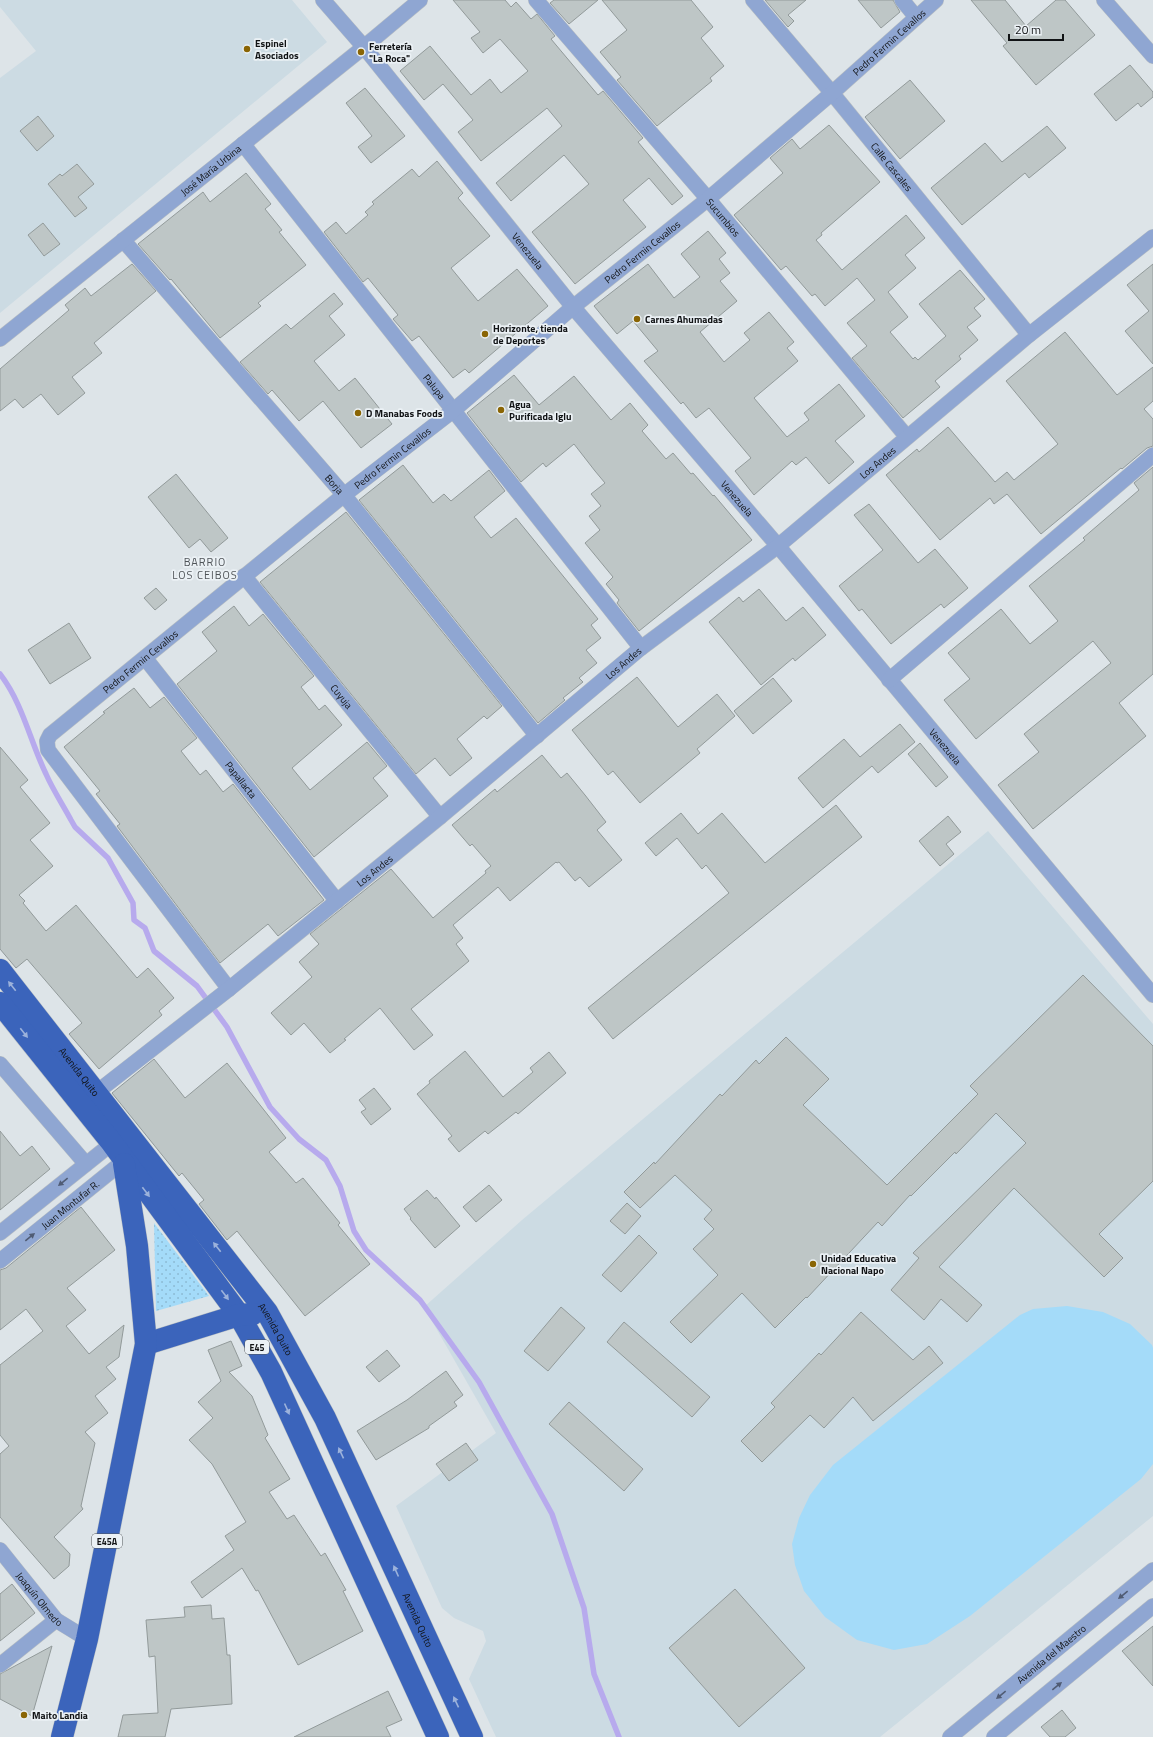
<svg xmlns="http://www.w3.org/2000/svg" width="1153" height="1737" font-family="'Titillium Web',sans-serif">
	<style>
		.built { fill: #ccdbe3 }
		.grass { fill: url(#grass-dots) }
		.garden { fill: #a4dbf9 }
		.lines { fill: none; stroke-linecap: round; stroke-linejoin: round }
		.stream { stroke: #b7aaed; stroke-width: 5.5 }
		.building { fill: #bec6c6; stroke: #929a9a }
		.minor-casing { stroke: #b8bec2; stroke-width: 16 }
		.trunk-casing { stroke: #b8bec2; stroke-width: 23 }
		.minor { stroke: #8fa6d2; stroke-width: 15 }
		.trunk { stroke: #3b64bb; stroke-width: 22 }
		.oneway { fill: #9cb2db }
		.oneway2 { fill: #505c74 }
		.poi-dot { fill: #8a6504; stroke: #ebf1f5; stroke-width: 1.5 }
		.labels { text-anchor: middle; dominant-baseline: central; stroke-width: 3.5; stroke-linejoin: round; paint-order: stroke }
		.shield { fill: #ebf1f5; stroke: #525658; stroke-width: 1 }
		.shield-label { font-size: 9px; font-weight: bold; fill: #111315 }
		.street-label { font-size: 10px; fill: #111315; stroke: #ebf1f5 }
		.poi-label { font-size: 10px; font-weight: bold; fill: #111315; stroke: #ebf1f5; text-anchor: start }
		.neighbourhood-label { font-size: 11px; letter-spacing: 1px; fill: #4f5458; stroke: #ebf1f5 }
	</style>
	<defs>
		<pattern id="grass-dots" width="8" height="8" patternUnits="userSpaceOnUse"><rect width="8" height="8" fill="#a4dbf9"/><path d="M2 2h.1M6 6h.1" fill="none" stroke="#8cbbd5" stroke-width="1.8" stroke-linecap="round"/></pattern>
	</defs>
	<rect width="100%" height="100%" fill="#dde4e8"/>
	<path class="built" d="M0,0H292L327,42L0,313V78L36,51L0,7Z
		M988,831L1153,1024V1516L880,1737H496L469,1679L486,1641L483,1631L454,1618L442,1608L396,1506L496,1433L424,1307L522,1220Z"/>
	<path class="grass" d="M154,1223L209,1296L156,1311Z"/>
	<path class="garden" d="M1067,1306L1103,1312L1130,1324L1152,1345L1153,1348V1464L1141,1479L970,1616L927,1644L894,1650L857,1640L825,1617L804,1591L795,1565L792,1544L799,1518L810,1495L833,1465L1020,1315L1033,1309Z"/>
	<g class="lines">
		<path class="stream" d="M0,674C23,704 30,741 46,774C53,790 63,805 71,820L75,827L108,858L133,903L134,920L145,928L154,951L197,986L227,1027L270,1107L299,1139L326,1160L340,1186L354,1231L366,1250L420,1300L479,1382L552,1514L584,1608L594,1674L619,1737"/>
	</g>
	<path class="building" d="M453,0H505L511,7L516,2L531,19L537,14L555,36L551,39L598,95L603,91L643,138L638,142L683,196L672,205L649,178L623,200L646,227L575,284L532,232L589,184L564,155L511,201L496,183L562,126L547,108L481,161L458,132L473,120L443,84L424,100L400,71L430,46L471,95L490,79L501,93L528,71L500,39L483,53L471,38L480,32Z
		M554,0H598L569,24L550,3Z
		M602,0H691L713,27L701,38L724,66L710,78L712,81L657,126L617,80L621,77L600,52L627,30Z
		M765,0H806L788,15L794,21L788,27Z
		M858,0H893L900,12L881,28Z
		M971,0H1005L1026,26L1056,0H1065L1095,35L1036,85L1003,46L1007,43Z
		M1130,65L1153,92V97L1141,107L1138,103L1116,121L1094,94Z
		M910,80L945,121L900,159L865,117Z
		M365,88L405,136L371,163L358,147L372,136L346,103Z
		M38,116L54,136L37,151L20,131Z
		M829,125L880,182L821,233L822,235L816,240L842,270L906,215L925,238L905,255L916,268L888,292L908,317L890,332L913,359L915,357L918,360L946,336L919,304L960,270L985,299L974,308L981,316L967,327L978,340L959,356L961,359L935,381L940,387L903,418L852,358L867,346L847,323L875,300L857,278L825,306L815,294L812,296L786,266L781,270L734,215L783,173L770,158L792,139L800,149Z
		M1047,126L1066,148L1029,178L1025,173L962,225L931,188L985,143L1002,162Z
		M437,161L463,193L458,198L490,236L451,268L478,301L517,269L548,306L469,373L465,369L453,378L419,336L412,341L393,319L398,315L368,278L363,282L324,232L336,222L346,234L368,215L365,212L374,204L372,202L412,169L419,177Z
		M77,164L94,184L78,197L87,208L75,217L48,184L60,174L62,176Z
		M246,173L271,204L265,209L282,230L279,232L306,265L258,303L261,306L220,338L171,279L170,280L138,244L203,192L210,202Z
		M43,223L60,244L44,256L28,235Z
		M708,231L726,253L719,259L730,273L720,281L737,301L700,332L724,362L750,340L744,333L769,312L794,342L787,348L798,361L754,398L787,437L809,420L804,413L839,384L865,416L835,441L854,462L829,484L806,457L796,465L792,461L754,495L735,471L751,458L709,408L696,418L683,402L681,404L644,361L658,351L633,321L617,334L594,306L648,264L674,298L700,277L681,254Z
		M132,264L156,291L94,343L102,353L72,377L85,393L58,415L41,394L23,408L15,399L0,411V369L69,310L65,305L85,288L91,296Z
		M1153,264V364L1125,331L1149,311L1127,285Z
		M334,293L343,304L329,316L345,335L314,361L339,391L355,378L392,424L361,448L323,401L299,421L272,390L268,394L240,362L286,324L291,329Z
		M1065,332L1117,395L1153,367V401L1144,409L1153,419V446L1147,448L1122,469L1121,468L1041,534L1007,494L994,504L990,498L940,540L886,475L917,449L919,452L948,427L995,482L1007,472L1014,480L1058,444L1006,381Z
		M514,375L539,405L574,376L611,420L630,403L648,425L642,431L666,459L673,453L691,474L693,473L713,496L714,495L752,540L639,631L617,603L619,600L606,584L613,577L585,543L600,530L589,516L601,506L591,494L605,483L595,471L574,444L546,467L543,463L521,482L467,413Z
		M403,465L433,503L444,494L451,501L489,470L505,491L474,517L491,538L516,518L598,619L591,625L601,638L586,650L597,663L579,678L583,682L563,698L565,700L538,723L359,500Z
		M1153,467V674L1119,703L1146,736L1033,829L998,785L1039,752L1024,734L1111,663L1093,641L976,739L944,700L970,679L948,653L1001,609L1030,644L1058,621L1029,586L1085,540L1083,538L1139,490L1134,483Z
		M176,474L228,538L211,552L200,539L189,548L148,497Z
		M869,504L918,563L935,549L968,588L944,608L941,604L891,644L862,609L859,611L839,586L883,550L854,515Z
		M346,512L502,706L487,719L484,716L457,739L472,758L450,776L435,758L416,774L260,582Z
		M156,588L167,600L155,610L144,598Z
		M759,589L786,621L803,607L826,635L795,661L793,658L761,685L709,622L739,597L743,602Z
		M234,606L249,626L263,614L314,676L301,687L319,710L325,705L342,725L292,768L310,790L367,742L387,766L373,778L388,796L314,857L177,684L217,651L202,632Z
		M69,623L91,658L50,684L28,650Z
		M637,677L678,727L717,694L735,716L697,749L700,753L640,803L613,771L608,775L572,730Z
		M773,678L792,701L753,734L734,711Z
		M134,688L150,708L164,697L197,738L181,751L200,775L206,770L223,792L233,784L324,900L278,936L268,924L220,963L117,826L120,824L96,794L100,791L64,747L105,713L103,712Z
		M900,724L915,742L878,773L872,766L823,808L798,778L844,739L860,757Z
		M920,743L948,777L936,787L908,754Z
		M0,747L28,780L20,787L50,823L30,840L53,866L19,895L25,901L23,903L46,931L76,905L137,978L148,968L174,998L159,1011L162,1015L99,1069L69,1034L82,1023L27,959L16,968L0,949Z
		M542,755L561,778L567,773L585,795L606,822L597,830L622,860L589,887L580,877L575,881L559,862L557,863L556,862L510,901L498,887L453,925L463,938L456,944L469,961L411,1009L433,1035L414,1050L380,1008L344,1039L346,1040L330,1053L304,1023L291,1035L271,1013L312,977L299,962L319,944L310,934L391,869L433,918L486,873L485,871L491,866L472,844L470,846L452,825L495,789L497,792Z
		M836,805L862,837L613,1039L588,1008L729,893L706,865L702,869L677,838L656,856L645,843L681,813L698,834L722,813L765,863Z
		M948,816L961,832L946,844L954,854L940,866L919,841Z
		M1083,975L1153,1046V1181L1099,1234L1123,1258L1104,1277L1014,1188L939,1267L982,1305L967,1322L941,1299L924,1320L891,1290L919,1258L913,1253L1026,1143L996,1113L956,1154L955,1152L911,1196L910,1195L882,1226L878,1222L807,1298L806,1297L775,1328L742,1293L691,1343L670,1322L718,1275L693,1249L714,1229L704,1219L712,1210L675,1175L640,1208L624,1192L654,1162L655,1164L720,1094L722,1096L756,1060L759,1064L786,1037L829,1079L803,1105L887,1185L978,1094L970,1086Z
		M465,1051L503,1097L533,1072L530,1068L549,1052L566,1073L518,1114L516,1112L488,1134L485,1131L459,1152L448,1139L452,1136L417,1094L430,1083L429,1081Z
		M154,1059L185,1098L227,1063L286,1138L269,1152L296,1183L303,1178L340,1223L338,1225L370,1264L305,1316L237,1231L227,1240L199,1204L204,1200L182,1173L179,1176L112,1093Z
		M374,1088L391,1109L371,1125L361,1112L366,1109L359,1100Z
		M0,1131L20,1156L32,1146L50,1169L0,1210Z
		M489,1185L502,1200L476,1222L463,1207Z
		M427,1190L435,1199L436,1197L460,1226L435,1248L410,1219L411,1218L404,1209Z
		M627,1203L641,1216L625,1234L610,1221Z
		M81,1207L115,1250L67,1288L86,1310L66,1326L89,1354L124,1325L119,1357L106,1367L116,1379L95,1396L108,1413L85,1432L95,1443L81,1506L83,1509L54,1537L70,1554L69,1566L54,1579L0,1517V1454L9,1446L0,1435V1365L43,1331L26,1309L0,1330V1270L6,1268Z
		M639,1235L657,1253L621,1292L602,1275Z
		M561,1307L585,1328L548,1371L524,1351Z
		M861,1312L913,1360L929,1346L943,1363L873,1421L853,1397L824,1428L810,1415L762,1462L741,1441L775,1407L771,1403L819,1353L821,1355Z
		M624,1322L710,1397L692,1417L607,1342Z
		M231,1341L242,1366L229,1372L252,1396L268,1435L265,1438L290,1479L269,1492L287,1519L294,1515L321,1556L325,1553L346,1590L343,1591L363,1631L298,1665L258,1590L256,1591L242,1568L202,1598L191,1582L234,1550L225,1536L246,1522L212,1464L189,1440L213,1418L198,1402L221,1381L208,1350Z
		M387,1350L400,1366L379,1382L366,1367Z
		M446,1371L463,1395L454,1402L457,1406L429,1426V1428L376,1460L357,1431L407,1400Z
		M569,1402L643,1469L624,1491L549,1424Z
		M466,1443L478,1460L449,1481L436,1464Z
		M12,1584L35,1613L0,1641V1594Z
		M735,1589L805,1668L739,1727L669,1648Z
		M211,1605L212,1619L224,1618L227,1655H230L232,1704L171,1709L165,1737H118L123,1715L158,1713L155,1656L149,1657L146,1620L185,1617L184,1607Z
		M1153,1626V1686L1122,1651Z
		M52,1646L32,1716L0,1699V1674Z
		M388,1691L402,1720L386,1727L391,1737H294Z
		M1062,1710L1076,1728L1065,1737H1050L1041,1727Z"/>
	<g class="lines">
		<g class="minor-casing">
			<g id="minor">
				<path id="s1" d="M323,0L364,47L573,307L778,546L1153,995"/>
				<path id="s2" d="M536,0L708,199L907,437"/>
				<path id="s3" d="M753,0L832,93L1029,335"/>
				<path d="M902,0L916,17"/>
				<path d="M1104,0L1153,56"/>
				<path id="s4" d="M243,144L641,648"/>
				<path id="s5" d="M123,240L344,495L537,736"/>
				<path id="s6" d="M0,339L364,47L420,0"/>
				<path id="s7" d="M244,576L440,817"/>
				<path id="s8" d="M145,658L337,901"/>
				<path d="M889,680L1153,455"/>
				<path id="s9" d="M229,989L48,750L47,741L50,735L344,495L454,410L573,307L708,199L832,93L936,0"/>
				<path d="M0,1064L86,1164"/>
				<path id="s10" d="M97,1092L229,989L440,817L641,648L778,546L1029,335L1153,237"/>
				<path d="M0,1233L120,1137"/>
				<path id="s11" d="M0,1261L130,1156"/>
				<path id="s12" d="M0,1550L56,1620L87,1639"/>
				<path d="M0,1665L56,1620"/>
				<path id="s13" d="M950,1737L1153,1570"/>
				<path d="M994,1737L1153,1606"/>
			</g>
		</g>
		<g class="trunk-casing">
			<g id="trunk">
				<path id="s14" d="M0,970L267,1312L325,1418L472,1737"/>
				<path d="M0,1003L112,1143L239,1315L271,1372L438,1737"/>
				<path d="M146,1344L239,1315L253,1314"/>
				<path d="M62,1737L87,1639L146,1344L137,1246L124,1164"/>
			</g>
		</g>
		<use href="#minor" class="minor"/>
		<use href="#trunk" class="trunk"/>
	</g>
	<defs><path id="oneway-solid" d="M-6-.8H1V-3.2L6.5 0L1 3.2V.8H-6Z"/></defs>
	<g class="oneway">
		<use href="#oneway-solid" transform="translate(12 986) rotate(-128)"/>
		<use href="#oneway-solid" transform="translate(24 1033) rotate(52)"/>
		<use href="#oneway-solid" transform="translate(146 1192) rotate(53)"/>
		<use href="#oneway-solid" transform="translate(217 1247) rotate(-128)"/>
		<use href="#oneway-solid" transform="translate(225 1295) rotate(53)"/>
		<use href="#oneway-solid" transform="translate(287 1409) rotate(66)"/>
		<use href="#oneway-solid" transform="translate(341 1453) rotate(-115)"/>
		<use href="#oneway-solid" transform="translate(396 1571) rotate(-114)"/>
		<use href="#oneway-solid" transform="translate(456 1702) rotate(-115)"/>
	</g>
	<g class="oneway2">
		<use href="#oneway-solid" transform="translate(63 1182) rotate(141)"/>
		<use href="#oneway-solid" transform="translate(30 1237) rotate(-39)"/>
		<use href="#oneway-solid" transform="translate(1123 1595) rotate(141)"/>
		<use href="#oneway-solid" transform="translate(1057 1686) rotate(-39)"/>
		<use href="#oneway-solid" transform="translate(1001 1695) rotate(141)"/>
	</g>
	<g class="poi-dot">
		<circle cx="247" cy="49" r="4"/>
		<circle cx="361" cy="52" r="4"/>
		<circle cx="637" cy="319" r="4"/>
		<circle cx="485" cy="334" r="4"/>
		<circle cx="501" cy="410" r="4"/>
		<circle cx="358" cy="413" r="4"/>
		<circle cx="813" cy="1264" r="4"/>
		<circle cx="24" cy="1715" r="4"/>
	</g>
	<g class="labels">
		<g class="shield">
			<rect x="245" y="1340" width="24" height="14" rx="3"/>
			<rect x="92" y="1534" width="30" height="14" rx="3"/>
		</g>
		<g class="shield-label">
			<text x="257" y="1347">E45</text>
			<text x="107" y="1541">E45A</text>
		</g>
		<g class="street-label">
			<text stroke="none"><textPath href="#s9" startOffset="1404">Pedro Fermin Cevallos</textPath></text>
			<text stroke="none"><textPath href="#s3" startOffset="217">Calle Cascales</textPath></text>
			<text stroke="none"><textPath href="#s6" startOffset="270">José María Urbina</textPath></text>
			<text stroke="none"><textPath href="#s2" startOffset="287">Sucumbios</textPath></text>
			<text stroke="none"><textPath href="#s1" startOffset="324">Venezuela</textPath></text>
			<text stroke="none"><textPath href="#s9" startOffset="1080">Pedro Fermin Cevallos</textPath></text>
			<text stroke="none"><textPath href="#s4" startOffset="309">Palupa</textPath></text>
			<text stroke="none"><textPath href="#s9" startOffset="756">Pedro Fermin Cevallos</textPath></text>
			<text stroke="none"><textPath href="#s10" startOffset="1003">Los Andes</textPath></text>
			<text stroke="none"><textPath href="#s5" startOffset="323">Borja</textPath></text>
			<text stroke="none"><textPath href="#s1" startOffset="648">Venezuela</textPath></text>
			<text stroke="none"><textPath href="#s9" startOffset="432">Pedro Fermin Cevallos</textPath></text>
			<text stroke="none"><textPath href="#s10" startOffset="679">Los Andes</textPath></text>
			<text stroke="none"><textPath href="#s7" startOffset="155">Cuyuja</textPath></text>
			<text stroke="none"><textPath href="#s1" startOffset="972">Venezuela</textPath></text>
			<text stroke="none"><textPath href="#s8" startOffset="155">Papallacta</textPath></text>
			<text stroke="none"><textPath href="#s10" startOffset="355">Los Andes</textPath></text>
			<text stroke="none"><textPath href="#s14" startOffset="129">Avenida Quito</textPath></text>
			<text stroke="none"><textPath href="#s11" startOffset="90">Juan Montufar R.</textPath></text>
			<text stroke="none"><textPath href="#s14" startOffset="453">Avenida Quito</textPath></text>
			<text stroke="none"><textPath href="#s12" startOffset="63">Joaquín Olmedo</textPath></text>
			<text stroke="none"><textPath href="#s14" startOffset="777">Avenida Quito</textPath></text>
			<text stroke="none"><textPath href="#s13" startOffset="131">Avenida del Maestro</textPath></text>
		</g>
		<g class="poi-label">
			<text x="255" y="43">Espinel<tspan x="255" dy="12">Asociados</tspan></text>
			<text x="369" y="46">Ferretería<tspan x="369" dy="12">"La Roca"</tspan></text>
			<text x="645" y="319">Carnes Ahumadas</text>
			<text x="493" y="328">Horizonte, tienda<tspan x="493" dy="12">de Deportes</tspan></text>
			<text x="509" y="404">Agua<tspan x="509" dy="12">Purificada Iglu</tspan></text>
			<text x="366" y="413">D Manabas Foods</text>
			<text x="821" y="1258">Unidad Educativa<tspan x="821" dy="12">Nacional Napo</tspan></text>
			<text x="32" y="1715">Maito Landia</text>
		</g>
		<g class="neighbourhood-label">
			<text x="205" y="562">BARRIO<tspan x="205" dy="13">LOS CEIBOS</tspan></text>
		</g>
	</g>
	<path d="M1009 34v6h54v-6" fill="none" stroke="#111315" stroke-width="2"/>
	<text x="1015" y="34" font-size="12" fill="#111315" stroke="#ebf1f5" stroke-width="3" paint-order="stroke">20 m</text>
</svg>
